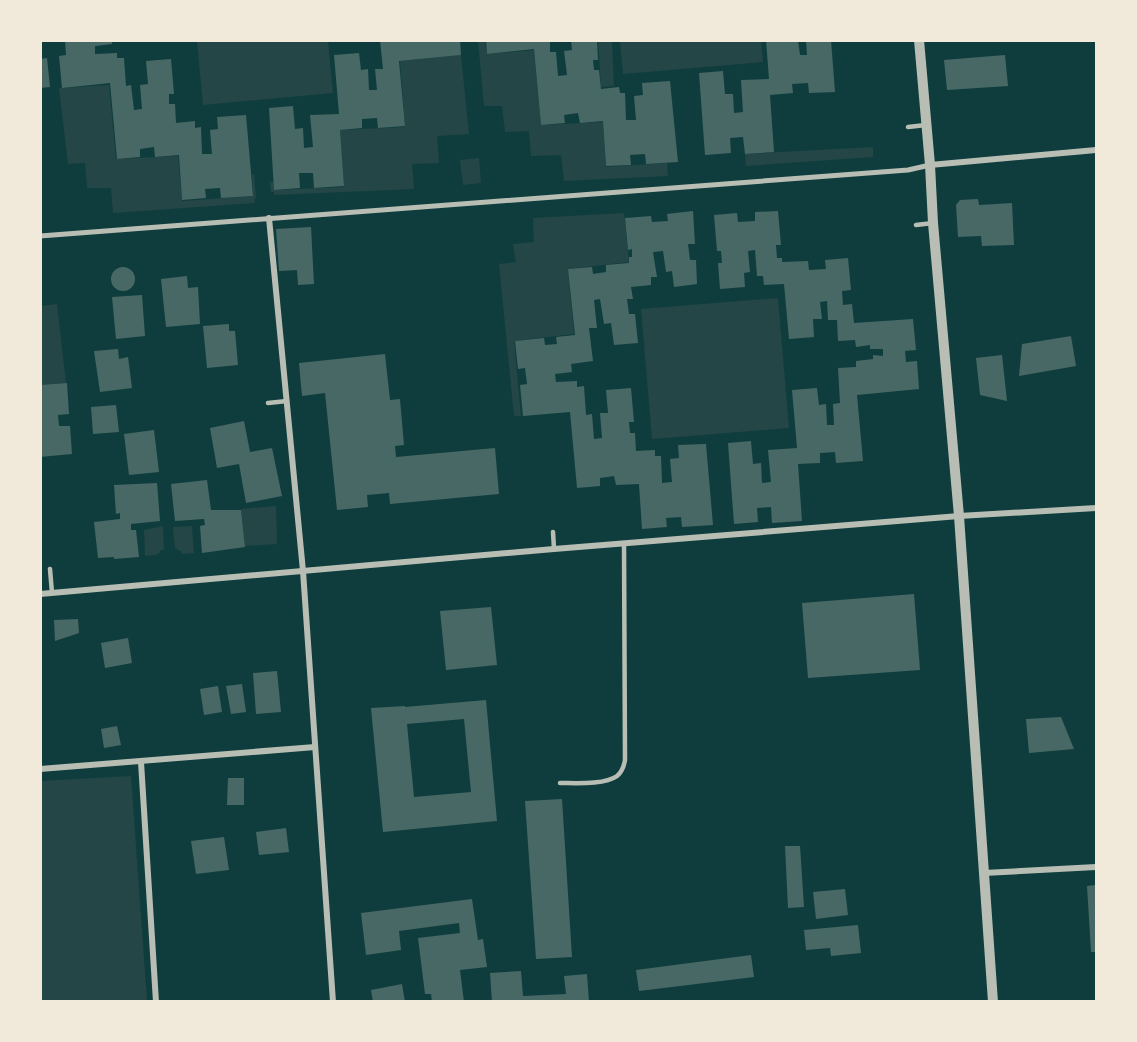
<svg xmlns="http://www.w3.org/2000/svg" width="1137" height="1042" font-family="Lora,serif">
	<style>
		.green { fill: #244646 }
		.building { fill: #486865; fill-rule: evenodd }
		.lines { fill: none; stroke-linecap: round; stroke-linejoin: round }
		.service { stroke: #b8beb3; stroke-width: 4.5 }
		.pedestrian { stroke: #b8beb3; stroke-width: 5 }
		.minor { stroke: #b8beb3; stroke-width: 6 }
		.tertiary { stroke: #b8beb3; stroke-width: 10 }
	</style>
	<rect width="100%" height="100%" fill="#0f3d3e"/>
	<path class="green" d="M197,41H328L333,93L203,105Z
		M478,41H485L487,54L534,50L541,125L603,122L606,167L667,163L668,176L564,181L561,155L531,156L529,131L505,132L502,106H484Z
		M598,41H612L614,86L601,87Z
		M620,41H761L763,62L623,74Z
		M461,55L469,134L437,136L439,163L412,164L414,189L274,195V192H271L270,182H274L275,190L344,187L340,130L405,127L400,61Z
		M109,85L116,159L178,156L182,201L253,196L252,175L254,174L256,198L254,199L255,203L113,213L111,188H87L85,163L68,164L59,88Z
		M873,147V157L746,166L745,154Z
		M479,158L481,183L463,185L460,160Z
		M624,213L629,262L568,269L574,334L514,341L521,416H514L499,264L516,262L513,244L534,242L533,218Z
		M778,298L789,428L652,439L641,309Z
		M57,304L66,383L41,385V306Z
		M276,506L277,544L245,546L241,509Z
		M163,526L164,549L160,551V553H157V555L145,556L144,530Z
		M192,526L194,553L182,554V552L175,548L173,527Z
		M131,776L147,1001H41V781Z"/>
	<path class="building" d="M65,40H112V44L95,46V54L117,53V58H124L126,86L131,85L134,110L142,109L140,85L148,84L146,61L171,59L174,94H169V104H175L176,123L195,121V128L201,127L202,154H212L210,130L218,129L217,117L246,115L253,196L221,198L220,188L205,189L206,198L182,200L179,155L155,157L154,147L140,149V157L117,159L110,83L62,88L59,56L66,55Z
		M380,40H460L461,55L399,61L405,126L378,128L377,118L362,119V128L340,130L344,186L314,188L313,173H299L300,188L274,190L269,108L293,106L295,129L303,128L304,148L313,147L310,115L339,114L334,55L359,53L361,70L368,69L369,90H377L375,69H383Z
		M486,40H550V52H556L558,76L567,75L564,51L572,50L571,40H597L598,60H593L594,70H599L601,89L619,87L620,93H625L626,120H636L634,96L643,95L642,83L670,81L678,162L646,164L645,154L630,155L631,165L606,166L603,121L580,123L578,113L564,115L565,123L541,125L534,49L487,54Z
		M766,40H798L800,55H807L806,40H831L835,92L809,93L808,83L792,84L793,93L770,95L774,152L745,154L743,137L730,138L731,153L705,155L699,73L723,71L725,94H733L734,113L743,112L741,80L769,79Z
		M1005,55L1008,86L947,90L944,60Z
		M47,58L50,87L40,88V59Z
		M978,199L979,205L1012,203L1014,245L982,246L981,236L958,237L956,205L960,200Z
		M693,211L695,244H688L690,260H696L697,284L674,287L672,271L666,272L663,251L653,252L657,277H651V285L631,287L633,299H627L629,314H635L638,343L614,345L611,323L604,324L600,299L594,300L597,328H589L593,361L571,364L572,372L555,374L556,382L577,381V387L584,386L586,415L592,414L594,439L602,438L600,413H608L606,390L631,388L634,422H629L630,433H635L636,451L655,450V456H661L662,483L672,482L670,459L679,458L678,445L706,444L713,525L682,527L681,517L666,518L667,527L642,529L639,484L616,485L614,476L600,478V486L577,488L570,412L523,416L520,385L527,384L525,368L518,369L515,341L544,338L545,345L557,344L556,337L575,335L568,269L592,267L593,274L606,272V265L629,263V257H632V249L628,250L625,218L651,216L652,222L668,221L667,214Z
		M778,211L781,245H776L777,258H782V262L808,261L809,270L826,269L825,260L848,258L851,290L842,291L843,305L852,304L854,323L913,319L916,350L905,351L906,362L917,361L919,389L857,395L863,461L836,463L835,452L820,453V463L798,464L802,521L772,523L771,507L757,508L758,522L734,524L728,443L751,441L753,464L761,463L762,483L771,482L768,450L797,448L792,390L817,388L819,405L826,404L827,425H834L833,404L840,403L838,368L856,367V361L873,359V355L883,356V349H870V345L856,347L855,340L838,341L837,320H828L827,301L820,302L822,319H813L814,337L789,339L784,284L764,285L763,276H757L755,250L748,251L750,272L744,273L745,287L720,289L718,263H722L721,251H717L714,215L737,213L738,222L755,221V212Z
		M311,227L314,284L298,285L297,270L279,271L276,229Z
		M111 279a12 12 0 1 1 24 0a12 12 0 1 1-24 0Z
		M187,276L188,288L198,287L200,324L166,327L161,279Z
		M142,295L145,336L116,339L112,297Z
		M229,324V331H235L238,365L207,368L203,326Z
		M1071,336L1076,366L1019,376L1022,344Z
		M118,349L119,359L128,357L132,388L100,392L94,351Z
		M385,354L390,400L400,399L404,445L395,446L396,457L495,448L499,494L390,504L389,493L367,495L368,507L337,510L325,393L302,396L299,363Z
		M1002,355L1007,401L980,395L976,358Z
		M67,383L69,414L58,415L59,426H70L72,454L40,457V385Z
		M116,405L119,432L93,434L91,407Z
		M244,421L250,452L272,448L282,496L246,503L239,464L217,468L210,428Z
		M154,430L159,472L129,475L124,434Z
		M207,480L211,510H241L245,547L202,553L200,526L205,525L204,519L175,521L171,484Z
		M157,483L160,521L131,524V530H136L139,557L114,559V557L98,558L94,522L120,519V513L116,514L114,485Z
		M914,594L920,670L808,678L802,603Z
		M491,607L497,665L446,670L440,611Z
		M78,619L79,633L55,641L54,620Z
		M128,638L132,663L105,668L101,643Z
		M277,671L281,712L256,714L253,673Z
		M242,684L246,712L231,714L226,686Z
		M218,686L222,712L204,715L200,689Z
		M486,700L497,821L383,832L371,708L405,706V707ZM464,719L471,792L414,797L407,724Z
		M1061,717L1074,749L1029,753L1026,719Z
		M117,726L121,745L104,748L101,729Z
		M228,778H244V805H227Z
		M562,799L572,957L536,959L525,801Z
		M286,828L289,852L259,855L256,832Z
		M224,837L229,870L196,874L191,841Z
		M785,846H800L804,907L788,908Z
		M1096,885V952H1091L1087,886Z
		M845,889L848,915L816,919L813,892Z
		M472,899L478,940L483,939L487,967L460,970L464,1002H432L431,994H425L418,938L460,933L459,923L399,931L401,950L366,955L361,913Z
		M858,925L861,953L831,956L830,948L806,950L804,930Z
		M751,955L754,977L639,991L636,970Z
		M521,971L523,996L566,994L564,976L587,974L589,1002H492L490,973Z
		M402,984L405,1002H373L371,990Z"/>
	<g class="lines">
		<path class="service" d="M908,127L926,125
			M916,225L933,223
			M268,403L287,401
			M553,532L554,549
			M50,569L52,593
			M560,783C575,783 605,785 617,776C622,772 624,766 625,760L624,543"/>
		<path class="pedestrian" d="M40,236L908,170L930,165"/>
		<path class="minor" d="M930,165L1096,150
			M269,218L303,571L333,1002
			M40,594L554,549L959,516L1096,508
			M141,762L156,1002
			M40,769L315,747
			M984,873L1096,867"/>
		<path class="tertiary" d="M919,40L930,165L933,223L959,516L993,1002"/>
	</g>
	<rect width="1137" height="1042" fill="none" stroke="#f1e9da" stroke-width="84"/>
</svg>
